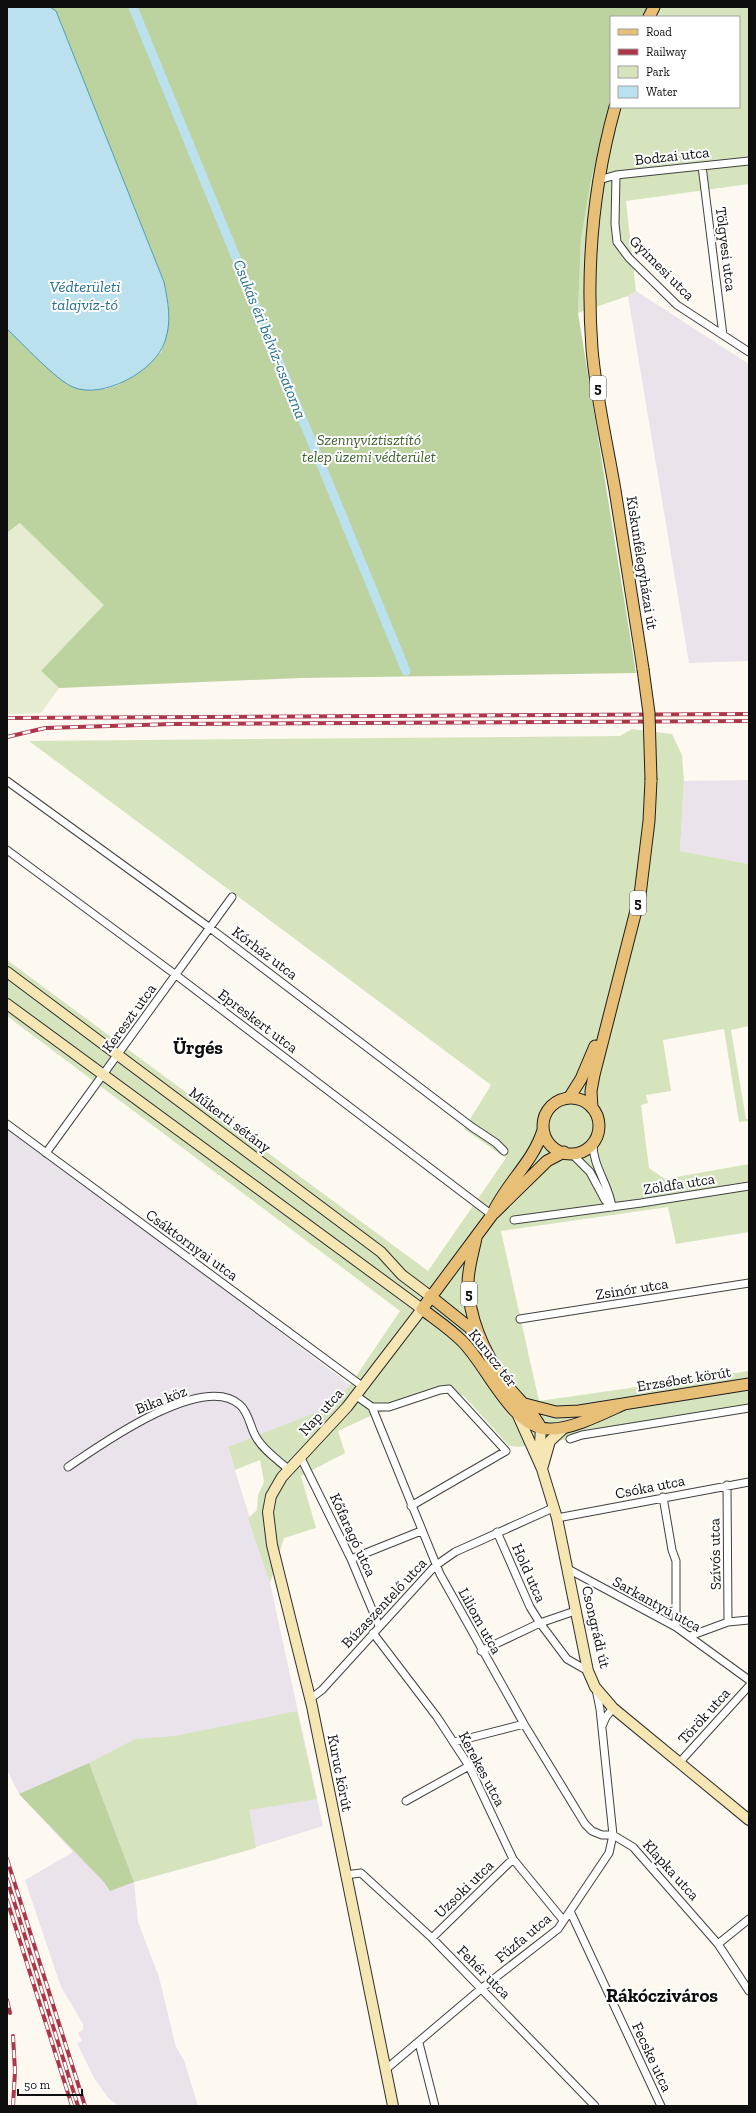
<svg xmlns="http://www.w3.org/2000/svg" width="756" height="2113" font-family="'Zilla Slab',serif">
	<style>
		.industrial { fill: #eae3eb }
		.green { fill: #d6e4be }
		.forest { fill: #bcd29f }
		.pitch { fill: #e5eccf }
		.water { fill: #bbe1ee; stroke: #4b9cbc }
		.lines { fill: none; stroke-linecap: round; stroke-linejoin: round }
		.canal { stroke: #bbe1ee; stroke-width: 9 }
		.street-casing { stroke: #414141; stroke-width: 9 }
		.secondary-casing { stroke: #303030; stroke-width: 12 }
		.primary-casing { stroke: #1f1f1f; stroke-width: 13 }
		.street { stroke: #fff; stroke-width: 7 }
		.secondary { stroke: #f5e6b4; stroke-width: 10 }
		.primary { stroke: #e7bf76; stroke-width: 11 }
		.rail-casing { stroke: #ac374a; stroke-width: 4 }
		.rail { stroke: #fff; stroke-width: 2.5; stroke-dasharray: 8; stroke-linecap: butt }
		.primary-bridge-casing { stroke: #1f1f1f; stroke-width: 13; stroke-linecap: butt }
		.primary-bridge { stroke: #e7bf76; stroke-width: 11 }
		.labels { text-anchor: middle; dominant-baseline: central; stroke-width: 4; stroke-linejoin: round; paint-order: stroke }
		.shield { fill: #fff; stroke: #565656; stroke-width: 1 }
		.shield-label { font-size: 14px; font-weight: bold; fill: #0e0e0e }
		.street-label { font-size: 15px; fill: #0e0e0e; stroke: #fff }
		.park-label { font-size: 15px; font-style: italic; fill: #385d26; stroke: #fff }
		.water-label { font-size: 16px; font-style: italic; fill: #276e90; stroke: #fff }
		.district-label { font-size: 19px; font-weight: bold; fill: #0e0e0e; stroke: #fff }
	</style>
	<rect width="100%" height="100%" fill="#fdf9f1"/>
	<path class="industrial" d="M636,291L749,364V661L689,663L628,296Z
		M749,780V864L680,851L684,781Z
		M7,1124L350,1385L332,1406L228,1448L270,1583L323,1826L214,1860L134,1882L138,1922L159,1977L176,2047L184,2060L198,2106H119L109,2099L94,2078L77,2043L82,2041L78,2033L83,2030V2024L61,1987L25,1880L73,1852L19,1794L7,1770Z"/>
	<path class="green" d="M647,7H749V184L626,201L636,291L628,296L578,313L581,239L591,180L611,102V107H739V17H643Z
		M632,729L672,734L682,755L684,781L680,851L749,864V1026L731,1030L746,1119H749V1121L739,1122L724,1029L663,1040L671,1091L646,1095L648,1103L641,1105L649,1168L665,1179L749,1164V1232L676,1244L668,1207L501,1231L539,1401L749,1371V1411L519,1447L509,1446L464,1396L448,1390L368,1417L338,1431L345,1453L301,1476L316,1528L284,1538L270,1583L248,1518L257,1510L258,1495L264,1482L260,1460L235,1470L228,1447L332,1406L350,1385L400,1311L7,1016V960L428,1271L506,1158L464,1129L491,1085L29,741L620,736Z
		M297,1711L317,1799L249,1810L256,1848L134,1882L89,1763L135,1739L175,1736Z"/>
	<path class="forest" d="M50,7H647L643,17H611V102L591,180L581,239L578,313L636,673L301,678L59,688L41,671L20,523L7,533V329L72,387L105,389L118,385L134,375L161,352L165,341L169,316L168,302L164,282L56,11Z
		M89,1763L134,1882L110,1891L104,1882L19,1794Z"/>
	<path class="pitch" d="M20,523L104,605L41,671L59,688L41,713L7,714V533Z"/>
	<path class="water" d="M7,7H50L56,11L164,282C168,302 172,321 165,341C156,371 102,400 73,387C57,381 21,342 7,329Z"/>
	<g class="lines">
		<path class="canal" d="M133,7L406,671"/>
		<g class="street-casing">
			<path id="street" d="M702,166L723,335
				M616,175L615,224L617,242L629,258L677,305L749,352
				M599,180L616,175L749,161
				M7,781L210,928L472,1127L496,1143L504,1151
				M7,850L176,975L492,1215
				M7,1124L362,1386
				M593,1142C592,1166 609,1184 612,1207
				M46,1153L232,897
				M571,1153L590,1172L605,1200L612,1207
				M514,1220L641,1203L749,1186
				M520,1319L749,1283
				M355,1395L372,1407L440,1574L524,1724L585,1824L592,1831L602,1835H613L633,1847L718,1944L749,1991
				M372,1407H389L440,1390L449,1389L506,1451L411,1506
				M570,1439L582,1435L749,1408
				M300,1456L351,1559L379,1626
				M68,1467C99,1446 203,1371 240,1405C249,1413 250,1427 256,1437C263,1450 278,1460 288,1469
				M727,1485L728,1622
				M663,1497L672,1550L676,1561V1627
				M557,1518L749,1482
				M497,1532L530,1607L540,1623L567,1659L588,1671
				M351,1559L421,1531
				M568,1569L676,1627L749,1680
				M373,1633L437,1717L469,1766L513,1859L563,1920
				M690,1636L728,1622L749,1620
				M481,1651L540,1623L575,1611
				M310,1699L322,1690L435,1566L455,1552L553,1508
				M602,1726L606,1717L613,1708
				M454,1742L524,1724
				M679,1763L749,1686
				M406,1801L469,1766
				M345,1875L361,1873L432,1938L595,2106
				M570,1911L661,2106
				M432,1938L513,1859
				M718,1944L749,1919
				M419,2043L435,2106
				M385,2070L482,1988L558,1929L609,1853L613,1835L600,1709L596,1689"/>
		</g>
		<g class="secondary-casing">
			<path id="secondary" d="M7,972L381,1252L402,1275L430,1296
				M7,1004L422,1309L347,1407L282,1477L271,1496L268,1512L272,1545L312,1706L393,2106
				M516,1411L542,1469L557,1518L588,1671L595,1687L613,1708L749,1820
				M541,1461L540,1443L541,1428
				M542,1469L550,1441L565,1427"/>
		</g>
		<g class="primary-casing">
			<path id="primary" d="M649,17L654,7
				M615,107C593,186 586,268 592,349C596,396 607,443 615,490C624,549 634,609 643,669
				M569,1098L581,1079L595,1046
				M543 1126a28 28 0 1 1 56 0a28 28 0 1 1-56 0Z
				M592,1108L591,1091L594,1075L640,895L649,821L651,780
				M543,1130C533,1163 505,1184 492,1215L422,1309C435,1319 450,1329 462,1341C487,1365 511,1428 549,1429C571,1430 604,1413 624,1404
				M494,1213L547,1161L564,1152
				M476,1238C473,1253 468,1269 468,1283C469,1320 486,1356 507,1385C518,1400 533,1411 541,1428
				M430,1296L470,1328L477,1339
				M525,1404L556,1412L579,1411L749,1384"/>
		</g>
		<use href="#street" class="street"/>
		<use href="#secondary" class="secondary"/>
		<use href="#primary" class="primary"/>
		<g class="rail-casing">
			<path id="rail" d="M7,718L749,714
				M7,737L45,728L173,724L749,721
				M7,1859L85,2106
				M7,1879L78,2106
				M7,1900L72,2106
				M7,2000L10,2013
				M13,2106L15,2071L13,2036"/>
		</g>
		<use href="#rail" class="rail"/>
		<g class="primary-bridge-casing">
			<path id="primary-bridge" d="M643,669L649,713L651,780"/>
		</g>
		<use href="#primary-bridge" class="primary-bridge"/>
	</g>
	<g class="labels">
		<g class="shield">
			<rect x="590" y="376" width="16" height="24" rx="3"/>
			<rect x="630" y="891" width="16" height="24" rx="3"/>
			<rect x="461" y="1282" width="16" height="24" rx="3"/>
		</g>
		<g class="shield-label">
			<text x="598" y="388">5</text>
			<text x="638" y="903">5</text>
			<text x="469" y="1294">5</text>
		</g>
		<g class="street-label">
			<text transform="translate(672 156) rotate(-6)">Bodzai utca</text>
			<text transform="translate(726 249) rotate(83)">Tölgyesi utca</text>
			<text transform="translate(662 268) rotate(45)">Gyimesi utca</text>
			<text transform="translate(642 563) rotate(81)">Kiskunfélegyházai út</text>
			<text transform="translate(265 953) rotate(37)">Kórház utca</text>
			<text transform="translate(129 1018) rotate(-54)">Kereszt utca</text>
			<text transform="translate(258 1021) rotate(37)">Epreskert utca</text>
			<text transform="translate(230 1120) rotate(37)">Műkerti sétány</text>
			<text transform="translate(679 1184) rotate(-9)">Zöldfa utca</text>
			<text transform="translate(192 1245) rotate(36)">Csáktornyai utca</text>
			<text transform="translate(632 1289) rotate(-9)">Zsinór utca</text>
			<text transform="translate(493 1358) rotate(52)">Kurucz tér</text>
			<text transform="translate(684 1379) rotate(-9)">Erzsébet körút</text>
			<text transform="translate(161 1400) rotate(-21)">Bika köz</text>
			<text transform="translate(321 1412) rotate(-48)">Nap utca</text>
			<text transform="translate(650 1487) rotate(-11)">Csóka utca</text>
			<text transform="translate(353 1535) rotate(65)">Kőfaragó utca</text>
			<text transform="translate(715 1554) rotate(-91)">Szívós utca</text>
			<text transform="translate(529 1573) rotate(66)">Hold utca</text>
			<text transform="translate(384 1603) rotate(-47)">Búzaszentelő utca</text>
			<text transform="translate(657 1604) rotate(29)">Sarkantyú utca</text>
			<text transform="translate(480 1621) rotate(61)">Liliom utca</text>
			<text transform="translate(596 1627) rotate(77)">Csongrádi út</text>
			<text transform="translate(704 1716) rotate(-48)">Török utca</text>
			<text transform="translate(482 1769) rotate(62)">Kerekes utca</text>
			<text transform="translate(340 1773) rotate(79)">Kuruc körút</text>
			<text transform="translate(671 1870) rotate(48)">Klapka utca</text>
			<text transform="translate(464 1889) rotate(-44)">Uzsoki utca</text>
			<text transform="translate(523 1938) rotate(-40)">Fűzfa utca</text>
			<text transform="translate(484 1972) rotate(45)">Fehér utca</text>
			<text transform="translate(652 2057) rotate(65)">Fecske utca</text>
		</g>
		<g class="park-label">
			<text x="369" y="440">Szennyvíztisztító<tspan x="369" dy="17">telep üzemi védterület</tspan></text>
		</g>
		<g class="water-label">
			<text x="85" y="286">Védterületi<tspan x="85" dy="18">talajvíz-tó</tspan></text>
			<text transform="translate(270 339) rotate(68)">Csukás éri belvíz-csatorna</text>
		</g>
		<g class="district-label">
			<text x="198" y="1047">Ürgés</text>
			<text x="662" y="1995">Rákócziváros</text>
		</g>
	</g>
	<rect width="756" height="2113" fill="none" stroke="#0e0e0e" stroke-width="16"/>
	<rect x="610" y="16" width="130" height="92" fill="#ffffff" stroke="#9f9f9f"/>
	<rect x="618" y="29" width="20" height="6" fill="#e7bf76" stroke="#9f9f9f"/>
	<text x="646" y="36" font-size="12" fill="#0e0e0e">Road</text>
	<rect x="618" y="49" width="20" height="6" fill="#ac374a" stroke="#9f9f9f"/>
	<text x="646" y="56" font-size="12" fill="#0e0e0e">Railway</text>
	<rect x="618" y="66" width="20" height="12" fill="#d6e4be" stroke="#9f9f9f"/>
	<text x="646" y="76" font-size="12" fill="#0e0e0e">Park</text>
	<rect x="618" y="86" width="20" height="12" fill="#bbe1ee" stroke="#9f9f9f"/>
	<text x="646" y="96" font-size="12" fill="#0e0e0e">Water</text>
	<path d="M18 2089v6h64v-6" fill="none" stroke="#0e0e0e" stroke-width="2"/>
	<text x="24" y="2089" font-size="12" fill="#0e0e0e" stroke="#ffffff" stroke-width="3" paint-order="stroke">50 m</text>
</svg>
